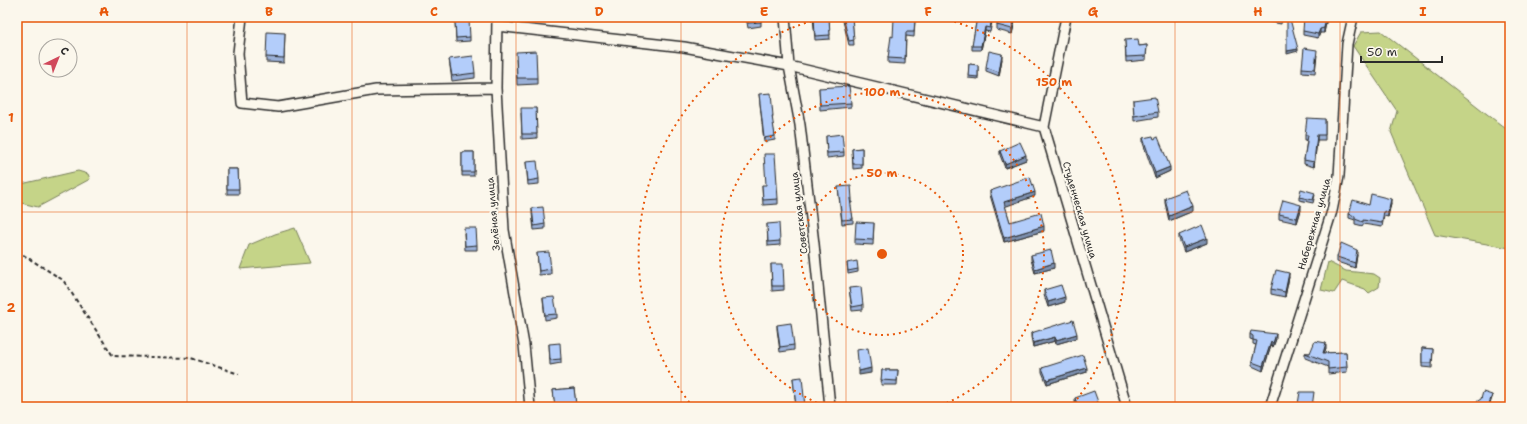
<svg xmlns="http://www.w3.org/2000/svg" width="1527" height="424" font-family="'Shantell Sans',sans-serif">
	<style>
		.green { fill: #c5d488; stroke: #78805a }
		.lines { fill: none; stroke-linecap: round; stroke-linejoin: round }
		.minor-casing { stroke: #2b2b2b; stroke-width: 12 }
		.path { stroke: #2b2b2b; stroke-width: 2; stroke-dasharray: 4 3; stroke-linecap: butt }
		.minor { stroke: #fbf7ec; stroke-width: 9 }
		.wall { fill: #9ab0d7; stroke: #2b2b2b }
		.shaded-wall { fill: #7d90af; stroke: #2b2b2b }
		.building { fill: #b3cdfa; stroke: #2b2b2b }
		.grid { fill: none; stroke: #e8590c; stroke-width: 1; stroke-opacity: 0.55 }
		.ring { fill: none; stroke: #e8590c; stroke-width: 2; stroke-dasharray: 2 4 }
		.labels { text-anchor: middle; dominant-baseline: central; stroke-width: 4; stroke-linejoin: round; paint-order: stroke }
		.street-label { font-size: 10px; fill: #2b2b2b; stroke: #fbf7ec }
		.centre { fill: #e8590c; stroke: #fbf7ec; stroke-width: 2 }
		.ring-label { font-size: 12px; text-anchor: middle; font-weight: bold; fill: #e8590c; stroke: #fbf7ec; stroke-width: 4; stroke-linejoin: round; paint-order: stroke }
		.neatline { fill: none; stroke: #e8590c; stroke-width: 1.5 }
		.grid-label { font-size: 13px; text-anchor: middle; font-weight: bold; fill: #e8590c }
	</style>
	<rect width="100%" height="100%" fill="#fbf7ec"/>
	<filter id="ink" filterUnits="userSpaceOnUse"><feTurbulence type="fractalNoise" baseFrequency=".025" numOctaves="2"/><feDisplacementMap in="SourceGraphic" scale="8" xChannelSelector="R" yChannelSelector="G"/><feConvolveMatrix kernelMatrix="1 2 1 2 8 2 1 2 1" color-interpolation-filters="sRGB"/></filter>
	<g filter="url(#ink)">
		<path class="green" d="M1381,31L1510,132V248L1435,235L1391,132L1397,111L1353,46L1361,32Z
			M78,171L88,174L90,179L38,207L17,202V185Z
			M295,228L310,263L240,269L249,245L275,234Z
			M1328,262L1346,271L1374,274L1380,278L1379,287L1369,293L1365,289L1342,281L1334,293L1321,290Z"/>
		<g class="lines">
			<g class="minor-casing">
				<path id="minor" d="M242,17L238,53L242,103L278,107L376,90L496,88
					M497,17L496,88L504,230L524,345L530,407
					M785,17L789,66L800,125L814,244L830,407
					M1066,17L1044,127L1127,407
					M497,26L684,47L789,66L1044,127
					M1270,407L1332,211L1339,176L1347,44L1353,17"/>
			</g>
			<path class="path" d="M17,251L63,280L113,356L191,358L239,374"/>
			<use href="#minor" class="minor"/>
		</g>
		<path class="wall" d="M746,17H761V26L748,28Z
			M813,17H829L830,39L815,40Z
			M842,17H852L854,45H849Z
			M977,17L992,22L990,32L985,31L981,50H972V46Z
			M999,17H1016L1012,34L997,30V25Z
			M1265,17H1282L1281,24L1265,21Z
			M1327,17L1324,33H1320L1318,38L1303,35V31Z
			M915,20L914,37L906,36L905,64L888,63V58L893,37Z
			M455,21L470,37V41L456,42Z
			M285,33L284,63L266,62V57Z
			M1125,40L1139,46L1147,45L1146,60L1126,62Z
			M1317,55L1315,73L1302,72V68Z
			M449,59L475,73V78L452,81Z
			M516,59L537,78V84L517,85Z
			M1002,59L999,76L986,71V67Z
			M969,64L978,65V79L968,78Z
			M819,88L851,103V107L820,110Z
			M759,94L773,116L772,121L775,136V140L764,142Z
			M1133,100L1158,112V117L1134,121Z
			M536,108L537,138L522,139L521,113Z
			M1325,119V140H1317L1314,167L1304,164V160L1307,140H1305V135Z
			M826,136L844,152V156L827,158Z
			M1143,138L1154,139L1170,171L1155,178L1143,143Z
			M862,148V168L853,169L852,149Z
			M1000,151L1026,160L1005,168L1000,155Z
			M462,152H474V176H462Z
			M526,162L539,179V184L528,185Z
			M227,169H238L239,194H227Z
			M762,185L778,199V204L763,205Z
			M838,187L852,199V203H850L853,219V223L842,224Z
			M990,191L1035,196L1005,206L1010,222L1044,231L1004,242L990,195Z
			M1315,195L1313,203L1299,200V197Z
			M1165,198L1193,211L1169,221L1165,203Z
			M1391,203L1388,217L1384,216L1382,227L1363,224V226L1355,224V220L1349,218V214L1369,205Z
			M532,208L545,224V229L534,230L532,213Z
			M1301,210L1297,223L1279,219V214Z
			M874,223L873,245L855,244V239Z
			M767,224L780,241V245L768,246Z
			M464,233L477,245V250H465Z
			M1179,235L1207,243L1184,252L1179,239Z
			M537,253L551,269V274L539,275Z
			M1031,255L1054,268L1035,273L1031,260Z
			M1357,255L1355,268L1337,262V257Z
			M847,263L858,269V272L848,274Z
			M771,264L784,286V290L772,291Z
			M1289,277L1285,297L1271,294V289Z
			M849,288L863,305V310L852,311Z
			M1044,290L1065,302L1048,307L1044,295Z
			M543,298L557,314V318L545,320Z
			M777,325L794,345V350L780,352L777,329Z
			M1031,333L1077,338L1056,344L1055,341L1033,347L1031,337Z
			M1250,334L1276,339L1273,347L1271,346L1263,371L1252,366V362L1256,345L1253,344V340L1250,339Z
			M549,344L561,359V363L550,365Z
			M1326,348L1324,353L1346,352L1347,372L1328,374V367L1305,358V353H1310Z
			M1422,348L1433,349L1432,368L1422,367Z
			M1042,368L1087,372L1047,384L1042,372Z
			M882,370H898L897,385H881Z
			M793,378L805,407H796Z
			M574,388L576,407H555L553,390Z
			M1075,398L1098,407H1076L1075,402Z"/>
		<path class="shaded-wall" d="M1015,17H1016L1012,34V29Z
			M1326,17H1327L1324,33V28Z
			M985,27V31L981,50V46Z
			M1320,29V33L1318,38V34Z
			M1298,49V51L1287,54V51Z
			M1002,54V59L999,76V72Z
			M1317,135V140L1314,167V162Z
			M1026,155V160L1005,168V164Z
			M1170,167V171L1155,178V173Z
			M1035,192V196L1004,207V202Z
			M1391,199V203L1388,217V213Z
			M1301,205V210L1297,223V218Z
			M1193,206V211L1169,221V216Z
			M1044,226V231L1004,242V238Z
			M1207,238V243L1184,252V247Z
			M1357,250V255L1355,268V263Z
			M1054,263V268L1035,273V269Z
			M1289,273V277L1285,297V292Z
			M1065,297V302L1048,307V302Z
			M1077,334V338L1056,344V340Z
			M1276,334V339L1273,347V343Z
			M1055,337V341L1033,347V343Z
			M1271,342V346L1263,371V366Z
			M1326,343V348L1323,357V353Z
			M871,368V373L859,375V371Z
			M1087,368V372L1047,384V380Z
			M1492,395V398L1489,407H1488Z
			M1098,402V407H1084Z"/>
		<path class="building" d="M747,17H761V22L748,23Z
			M814,17H829L830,35L815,36Z
			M843,17H852L854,40L849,41Z
			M977,17H989L992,18L990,28L985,27L981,46H972Z
			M999,17H1015L1012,29L997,25Z
			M1270,17H1282L1281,19Z
			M1304,17H1326L1324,28L1320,29L1318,34L1303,31Z
			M894,18L915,20L914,32H906L905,59L888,58L891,36L893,37Z
			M1290,19L1298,49L1287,51V20Z
			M469,20L470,37L456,38L455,21Z
			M267,32L285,33L284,58L266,57Z
			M1138,39L1139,46L1147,45L1146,56L1126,57L1125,40Z
			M1304,48L1317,50L1315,69L1302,68Z
			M536,51L537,78H517L516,52Z
			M989,51L1002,54L999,72L986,67Z
			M473,56L475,73L452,76L449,59Z
			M969,64L978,65V77L968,76Z
			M849,86L851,103L820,105L819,88Z
			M771,93L773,116H772L775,136L764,138L759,94Z
			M1155,97L1158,112L1134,116L1133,100Z
			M521,108H536L537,134H522Z
			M1307,118L1325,119V135H1317L1314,162L1304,160L1308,135H1305Z
			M842,134L844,152L827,153L826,136Z
			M1153,136L1154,139L1158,137L1170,167L1155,173L1143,138Z
			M1020,142L1026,155L1005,164L1000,151Z
			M862,148V164H853L852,149Z
			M462,152H474V172H462Z
			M764,154H775L778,199L763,200L762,185H766Z
			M537,161L539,179L528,181L526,162Z
			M227,169H238L239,189H227Z
			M1030,177L1035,192L1004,202L1010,222L1041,213L1044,226L1004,238L990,191Z
			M851,186L852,199H850L853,219L842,220L838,187Z
			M1301,189L1315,193L1313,200L1299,197Z
			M1186,190L1193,206L1169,216L1165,198Z
			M1371,194L1391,199L1388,213L1384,211L1382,223L1363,220V222L1355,219V216L1349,214L1353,200L1369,205Z
			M1283,200L1301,205L1297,218L1279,214Z
			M543,207L545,224L534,226L532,208Z
			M856,222L874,223L873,240L855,239Z
			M779,223L780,241L768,242L767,224Z
			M1202,225L1207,238L1184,247L1179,235Z
			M464,228H476L477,245L465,246Z
			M1341,243L1357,250L1355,263L1337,257Z
			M1051,250L1054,263L1035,269L1031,255Z
			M549,252L551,269L539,271L537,253Z
			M857,261L858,269L848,271L847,263Z
			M771,264H783L784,286H772Z
			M1276,270L1289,273L1285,292L1271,289Z
			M1061,285L1065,297L1048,302L1044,290Z
			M861,287L863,305L852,307L849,288Z
			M554,297L557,314L545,315L543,298Z
			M1073,320L1077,334L1056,340L1055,337L1033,343L1031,333Z
			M791,323L794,345L780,347L777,325Z
			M1251,331L1276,334L1273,343L1271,342L1263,366L1252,362L1257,341L1253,340V336L1250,334Z
			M1315,341L1326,343L1323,353L1346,352L1347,367L1328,369V362L1305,353H1310Z
			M560,343L561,359L550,360L549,344Z
			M868,348L871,368L859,371L857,350Z
			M1422,348L1433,349L1432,363H1422Z
			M1083,355L1087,368L1047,380L1042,368Z
			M882,370H898L897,381L881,380Z
			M802,377L805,407H796L793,378Z
			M574,388L576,405L555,407L553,390Z
			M1094,391L1098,402L1084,407H1078L1075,398Z
			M1300,392H1314L1312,407H1292V405L1298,404Z
			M1483,392L1492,395L1488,407H1468L1481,399Z"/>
	</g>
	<path class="grid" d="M187,17V407M352,17V407M516,17V407M681,17V407M846,17V407M1011,17V407M1175,17V407M1340,17V407M17,212H1510"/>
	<g class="ring">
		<circle cx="882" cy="254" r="81"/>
		<path d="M828 407A162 162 0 1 1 936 407"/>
		<path d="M693 407A243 243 0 0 1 827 17M937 17A243 243 0 0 1 1071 407"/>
	</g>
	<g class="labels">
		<g class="street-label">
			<text transform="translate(1080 210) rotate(74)">Студенческая улица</text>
			<text transform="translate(799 213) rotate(-97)">Советская улица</text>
			<text transform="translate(493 214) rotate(-95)">Зелёная улица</text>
			<text transform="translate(1314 224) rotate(-74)">Набережная улица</text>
		</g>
	</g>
	<circle cx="882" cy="254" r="6" class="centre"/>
	<g class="ring-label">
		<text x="1054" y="86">150 m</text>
		<text x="882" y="96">100 m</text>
		<text x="882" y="177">50 m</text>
	</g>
	<rect width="1527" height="424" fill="none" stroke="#fbf7ec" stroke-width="44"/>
	<g transform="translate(58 58) rotate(43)"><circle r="19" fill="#fbf7ec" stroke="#a8a59f"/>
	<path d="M0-3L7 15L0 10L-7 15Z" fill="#d1495b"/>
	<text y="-6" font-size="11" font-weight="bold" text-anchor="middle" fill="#2b2b2b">С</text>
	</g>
	<path d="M1361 56v6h81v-6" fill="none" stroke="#2b2b2b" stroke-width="2"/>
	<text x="1367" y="56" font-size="12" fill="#2b2b2b" stroke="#fbf7ec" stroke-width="3" paint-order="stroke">50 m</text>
	<rect x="22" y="22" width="1483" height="380" class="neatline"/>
	<g class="grid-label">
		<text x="104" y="16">A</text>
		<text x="269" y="16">B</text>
		<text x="434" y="16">C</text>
		<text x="599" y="16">D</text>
		<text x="764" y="16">E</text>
		<text x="928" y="16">F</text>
		<text x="1093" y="16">G</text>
		<text x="1258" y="16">H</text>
		<text x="1423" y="16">I</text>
		<text x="11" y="122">1</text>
		<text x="11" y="312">2</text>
	</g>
</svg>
